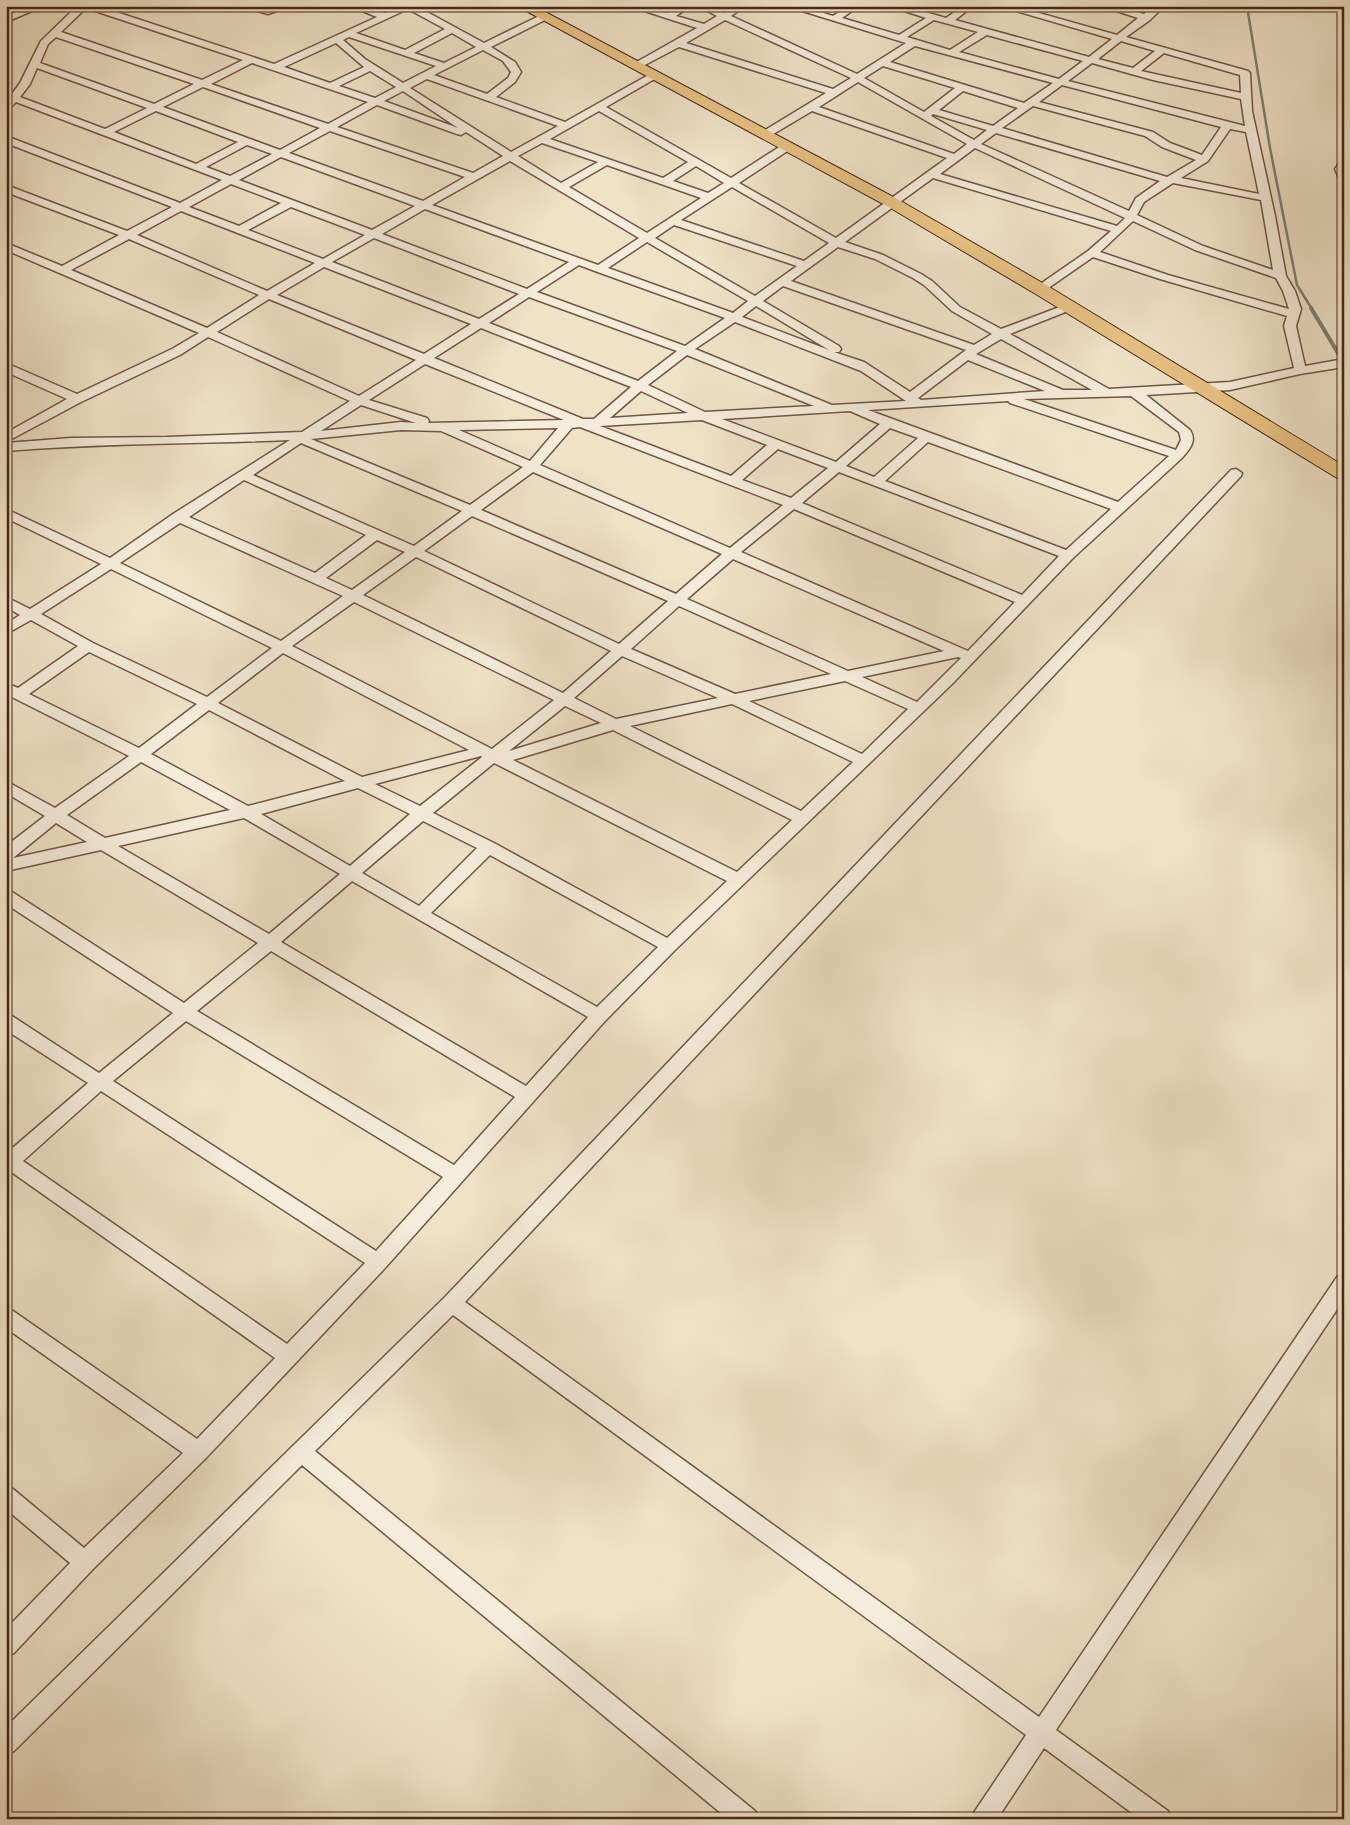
<svg xmlns="http://www.w3.org/2000/svg" width="1350" height="1825" font-family="'IM FELL DW Pica',serif">
	<style>
		.lines { fill: none; stroke-linecap: round; stroke-linejoin: round }
		.stream-far1 { stroke: #788178; stroke-width: 2.5 }
		.stream { stroke: #788178; stroke-width: 4 }
		.canal { fill: #9abdb6; fill-rule: evenodd }
		.minor-casing { stroke: #705645; stroke-width: 3 }
		.highway-casing { stroke: #45281a; stroke-width: 2 }
		.minor { fill: #f5ecdb; fill-rule: evenodd }
		.highway { fill: #e8c184; fill-rule: evenodd }
	</style>
	<rect width="100%" height="100%" fill="#efe2c7"/>
	<filter id="stains"><feTurbulence type="fractalNoise" baseFrequency=".004" numOctaves="4"/><feColorMatrix values="0 0 0 0 .2 0 0 0 0 .09 0 0 0 0 .02 0 0 0 .5 -.17"/></filter>
	<radialGradient id="worn" r=".72"><stop offset=".6" stop-color="#630" stop-opacity="0"/><stop offset="1" stop-color="#630" stop-opacity=".3"/></radialGradient>
	<g class="lines">
		<path class="stream-far1" d="M1247,6L1270,148L1297,285L1312,309"/>
		<path class="stream" d="M1311,308L1344,363"/>
		<path class="canal" d="M1319,6L1344,7V12L1320,8Z"/>
		<g class="minor-casing">
			<path id="minor" d="M31,6H44L6,22V16Z
				M77,6H98L274,64L377,17L350,6H364L385,13L400,6H416L484,43L541,15H547V19L491,47L515,62L521,72L515,82L496,97L565,122L652,73H658V77L606,107L731,178L784,144H792V148L739,183L836,238L947,158L812,111L770,136H762V132L826,93L679,47L639,68H633V64L697,28L629,6H643L667,13L679,6H690L676,16L704,24L717,16L698,6H710L724,13L734,6H745L731,16L857,74L906,43L786,6H801L833,16L848,6H859L842,18L899,35L926,18L889,6H904L946,18L963,6H973L955,20L1089,57L1112,39L999,6H1014L1117,35L1138,18L1101,6H1116L1144,14L1154,6H1164L1150,20L1126,37L1248,71L1250,73L1252,111L1275,216L1286,276L1295,291L1301,309L1296,326L1305,366L1344,359V367L1300,374L1230,390L1146,395L1190,430C1197,441 1190,449 1182,458L1073,558L952,684L675,950L605,1021L385,1268L205,1459L93,1569L14,1653L6,1656V1629L70,1563L6,1509V1486L13,1489L84,1548L183,1453L6,1328V1309L13,1311L197,1439L275,1358L10,1171L6,1172V1152H8L88,1083L6,1030V1015L12,1016L99,1073L173,1013L6,904V890L12,892L184,1003L258,943L101,850L6,871V846L45,816L6,793V781L55,808L129,756L6,694V683L18,688L78,646L31,620L6,634V624L20,615L6,607V597L30,609L101,564L6,518V509L110,558L173,514L290,440C195,444 100,443 6,451V443L71,438L167,437L302,432L350,401L208,337L180,355L81,402L6,442V433L67,399L6,372V363L77,394L172,349L199,333L6,250V243L62,266L119,235L6,192V185L127,231L172,207L6,143V136L180,203L222,180L16,102L12,106H6L8,99L6,92L12,94L20,83L41,41ZM86,8L243,60L202,80L61,32ZM408,9L445,29L405,50L356,33ZM725,20L851,78L833,89L686,43ZM934,20L978,32L950,50L907,37ZM452,33L476,47L444,63L414,53ZM987,35L1083,61L1059,79L959,52ZM56,37L194,84L154,104L40,63L48,44ZM349,37L436,66L403,83L365,59L343,40ZM1121,41L1155,51L1133,68L1098,59ZM336,43L364,67L330,83L284,67ZM915,46L1053,83L1024,103L890,62ZM483,50L503,61L511,72L508,78L487,94L434,75ZM1164,53L1240,75L1241,93L1141,71ZM252,63L368,102L328,124L211,84ZM1092,63L1153,80L1241,99L1245,126L1068,81ZM883,66L955,88L924,112L864,78ZM37,68L147,108L105,129L20,97L30,84ZM370,71L396,87L375,98L339,86ZM427,79L558,126L511,152L410,88ZM858,82L967,144L954,154L819,107ZM1062,85L1221,127L1202,155L1170,143L1153,132L1039,102ZM203,87L320,128L280,150L163,107ZM403,91L458,128L384,101ZM963,91L1018,108L993,126L939,110ZM377,105L457,134L461,135L466,132L503,156L473,173L337,127ZM1033,106L1145,136L1162,147L1196,160L1167,177L1002,128ZM156,111L238,142L196,164L114,132ZM599,111L688,162L663,178L550,139ZM933,114L987,130L974,140L931,116ZM1230,129L1246,132L1259,194L1181,178L1208,161ZM330,131L465,177L423,201L289,153ZM996,133L1160,181L1136,198L1129,211L981,144ZM542,143L598,162L561,183L518,156ZM247,145L272,154L230,176L206,167ZM975,148L1125,218L1117,226L940,174ZM281,157L415,206L372,230L239,180ZM510,161L639,238L598,265L432,205ZM607,165L701,198L647,233L569,187ZM696,166L724,183L708,193L673,181ZM933,178L1111,231L1088,251L1036,287L1034,289L1036,291H1044L1093,257L1160,279L1287,316L1284,326L1294,368L1230,382L1109,389L1010,334L1073,309L1075,307L1073,305H1065L1001,329L960,307L932,281L921,274L883,255L845,242ZM1173,183L1261,200L1273,270L1203,246L1137,215L1144,202ZM231,184L281,203L239,226L189,207ZM732,187L829,243L804,261L681,220ZM291,207L365,235L323,259L248,230ZM425,209L569,262L527,289L382,234ZM181,211L315,263L267,291L137,235ZM1133,221L1195,250L1276,278L1283,291L1289,309L1168,275L1100,252ZM674,225L797,266L755,296L655,238ZM374,238L519,294L479,319L332,262ZM129,239L259,295L207,328L71,270ZM647,242L748,301L733,313L608,268ZM838,247L875,259L913,278L924,285L952,311L992,334L974,345L791,281ZM579,265L595,271L725,318L685,346L537,292ZM324,267L471,324L424,354L277,295ZM783,286L966,350L910,392L864,362L834,352H839L841,349L839,346L763,301ZM529,297L677,351L638,381L489,323ZM269,299L416,360L359,396L217,332ZM756,306L829,350L742,317ZM735,322L861,371L906,401L832,405L695,349ZM481,328L631,387L594,419H583L434,358ZM1001,339L1092,390H1063L976,354ZM687,355L814,406L705,412L648,385ZM968,360L1045,391L921,400L918,398ZM425,364L564,420L428,423L429,421L427,418L369,400ZM641,391L688,413L610,418ZM1131,396L1179,432L1181,440L1176,450L1024,399ZM1008,401L1010,403L1169,456L1118,502L868,410ZM361,405L416,423L401,422L321,431ZM850,411L880,424L836,462L722,419ZM702,420L767,445L731,476L600,426ZM580,427L783,505L730,548L540,465L572,428ZM558,428L530,461L459,430ZM890,428L918,438L874,477L846,466ZM401,430L441,431L523,467L470,505L311,439ZM928,442L1111,509L1066,550L885,481ZM301,443L462,511L414,546L253,475ZM778,449L828,468L791,498L742,480ZM533,472L722,554L676,594L481,510ZM839,472L1059,556L1022,595L802,503ZM244,480L366,535L315,573L189,517ZM794,509L1015,602L968,651L741,552ZM472,516L668,601L619,644L424,551ZM180,523L343,596L281,641L120,563ZM377,540L405,552L352,590L326,578ZM416,557L611,651L563,693L363,595ZM733,559L944,651L848,671L687,599ZM111,569L272,648L207,697L93,643L41,614ZM354,602L554,700L492,749L292,646ZM679,606L831,674L735,694L631,649ZM89,652L197,704L139,748L29,694ZM283,653L469,750L362,777L218,703ZM622,656L718,698L616,719L574,698ZM958,657L961,658L917,702L862,677ZM845,681L908,709L862,754L749,701ZM732,704L853,762L801,811L630,726ZM565,706L601,723L509,751ZM209,710L345,781L248,806L151,754ZM613,730L792,820L737,872L513,760ZM482,757L420,806L375,784L481,756ZM141,762L230,810L105,838L67,815ZM494,763L727,881L667,938L494,843L433,813ZM358,788L410,814L350,866L261,814ZM244,818L340,874L269,934L118,846ZM423,821L477,848L419,906L362,873ZM56,823L87,842L13,858ZM490,855L658,947L597,1007L431,913ZM352,881L588,1017L526,1086L281,942ZM271,951L515,1097L454,1165L197,1011ZM186,1021L443,1177L376,1251L113,1081ZM101,1091L365,1263L287,1344L23,1161Z
				M238,6L268,8L292,6L268,14Z
				M1344,161V181L1340,180L1335,169L1340,162Z
				M1236,469L1242,473L1241,476L465,1302L1039,1717L1337,1277L1344,1275V1299L1056,1730L1168,1811L1172,1819H1140L1044,1748L997,1819H971L975,1811L1026,1735L453,1315L315,1451L755,1811L759,1819H728L302,1465L14,1751L6,1754V1727L445,1297L1231,470Z"/>
		</g>
		<g class="highway-casing">
			<path id="highway" d="M517,6H534L899,200L1046,285L1344,466V480L1337,478L1034,293L887,206Z"/>
		</g>
		<use href="#minor" class="minor"/>
		<use href="#highway" class="highway"/>
	</g>
	<rect width="1350" height="1825" fill="none" stroke="#efe2c7" stroke-width="25"/>
	<rect x="8" y="8" width="1335" height="1810" fill="none" stroke="#45281a" stroke-width="2.5"/>
	<rect x="12" y="12" width="1325" height="1800" fill="none" stroke="#45281a"/>
	<rect width="100%" height="100%" filter="url(#stains)"/>
	<rect width="100%" height="100%" fill="url(#worn)"/>
</svg>
